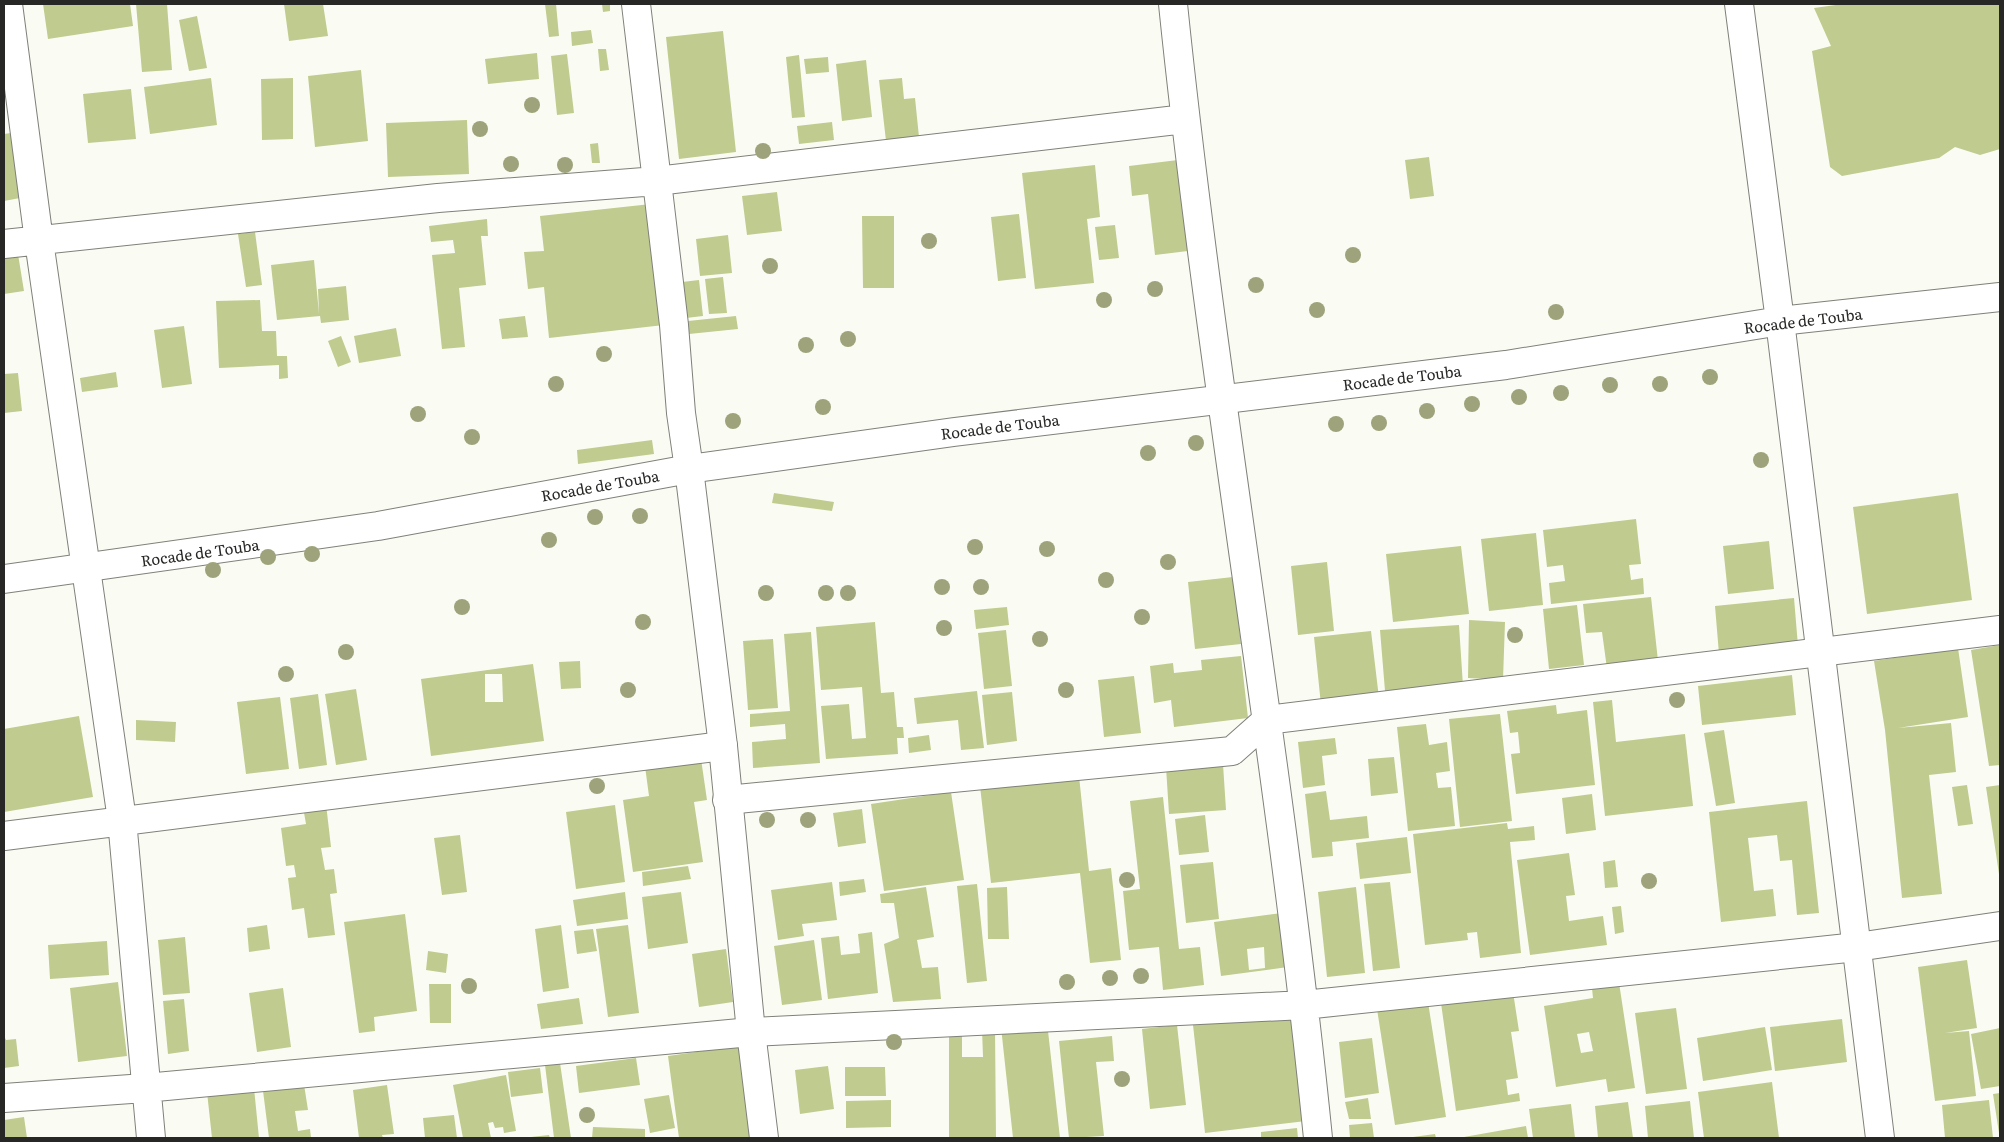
<svg xmlns="http://www.w3.org/2000/svg" width="2004" height="1142" font-family="Literata,serif">
	<style>
		.building { fill: #c0cb8f; fill-rule: evenodd }
		.lines { fill: none; stroke-linecap: round; stroke-linejoin: round }
		.street-casing { stroke: #7f8079; stroke-width: 30 }
		.secondary-casing { stroke: #7f8079; stroke-width: 30 }
		.primary-casing { stroke: #7f8079; stroke-width: 30 }
		.street { stroke: #fff; stroke-width: 28 }
		.secondary { stroke: #fff; stroke-width: 28 }
		.primary { stroke: #fff; stroke-width: 28 }
		.tree { fill: #9ea37b }
		.labels { text-anchor: middle; dominant-baseline: central; stroke-width: 4; stroke-linejoin: round; paint-order: stroke }
		.street-label { font-size: 15px; fill: #272825; stroke: #fff }
	</style>
	<rect width="100%" height="100%" fill="#fafcf3"/>
	<path class="building" d="M43,4H130L133,26L48,39Z
		M136,4H167L172,70L142,72Z
		M284,4H323L328,36L289,41Z
		M545,4H556L559,36L549,37Z
		M602,4H610V11L603,12Z
		M1843,4H2000V149L1980,155L1955,147L1939,158L1842,176L1830,167L1812,51L1831,46L1814,8Z
		M197,16L207,68L189,71L179,20Z
		M591,30L593,43L572,46L571,32Z
		M723,31L736,152L679,159L666,37Z
		M598,49H606L609,70L600,71Z
		M537,53L539,79L488,84L485,59Z
		M567,54L574,113L557,115L551,56Z
		M799,55L805,117L792,118L786,57Z
		M828,57L829,72L806,74L804,59Z
		M866,60L872,117L842,121L836,64Z
		M361,70L368,141L315,147L308,76Z
		M211,78L217,125L150,134L144,87Z
		M293,78V139L262,140L261,79Z
		M902,78L904,99L915,98L919,137L886,141L879,80Z
		M131,89L136,139L88,143L83,94Z
		M467,120L469,174L388,177L386,123Z
		M832,122L834,140L799,144L797,126Z
		M11,133L20,198L4,201V134Z
		M598,143L600,163H592L590,144Z
		M1429,157L1434,196L1410,199L1405,160Z
		M1178,160L1188,251L1155,255L1148,194L1132,196L1129,166Z
		M1095,165L1100,217L1087,219L1094,283L1035,289L1022,173Z
		M777,192L782,231L747,235L742,196Z
		M651,204L664,325L549,338L544,287L528,289L524,252L544,251L540,216Z
		M1019,214L1026,278L998,281L991,217Z
		M862,216H894V288H863Z
		M487,219L488,236H481L486,285L459,288L465,347L442,349L432,255L455,253L453,240L431,242L429,226Z
		M1115,225L1119,258L1099,260L1095,227Z
		M255,232L262,285L246,287L238,234Z
		M728,235L732,273L700,276L696,239Z
		M17,248L24,291L4,294V250Z
		M314,260L319,314L318,289L346,286L349,320L321,323L320,316L277,320L271,265Z
		M723,277L727,313L709,314L705,279Z
		M699,280L703,316L686,318L682,282Z
		M260,300L262,331H276L277,356H287L288,378L279,379V365L219,368L216,301Z
		M525,316L528,337L502,339L499,319Z
		M736,316L738,329L689,334L688,321Z
		M184,326L192,384L162,388L154,330Z
		M396,328L401,356L359,363L354,336Z
		M341,336L351,362L338,367L328,341Z
		M116,372L118,387L82,392L80,378Z
		M18,373L22,411L4,413V374Z
		M652,440L654,454L578,464L577,450Z
		M774,493L834,502L832,511L772,503Z
		M1958,493L1972,600L1867,614L1853,507Z
		M1636,519L1641,564L1629,565L1631,580L1643,578L1644,594L1551,604L1549,583L1565,581L1563,565L1547,567L1543,530Z
		M1536,533L1543,605L1489,611L1481,539Z
		M1769,541L1774,589L1728,594L1723,546Z
		M1461,546L1469,614L1393,622L1386,554Z
		M1327,562L1334,631L1298,635L1291,566Z
		M1233,577L1241,644L1195,649L1188,582Z
		M1651,597L1659,670L1608,676L1602,632L1586,633L1583,604Z
		M1794,598L1798,646L1719,654L1715,606Z
		M1577,605L1584,665L1549,669L1543,609Z
		M1007,607L1009,625L976,629L974,610Z
		M1469,620L1505,622L1503,680L1468,678Z
		M875,622L881,693L894,692L897,727H903L904,738H897L898,754L826,759L821,706L849,704L852,739L866,738L862,687L821,690L816,627Z
		M1459,625L1463,686L1385,691L1380,630Z
		M1006,630L1012,686L984,689L978,633Z
		M1371,631L1379,698L1321,705L1314,637Z
		M811,632L820,763L753,768L752,742L786,739L785,724L750,727V714L790,711L784,634Z
		M773,639L778,708L748,710L743,641Z
		M2000,645V765L1989,766L1971,650Z
		M1958,648L1968,717L1898,728L1951,723L1956,772L1929,775L1942,894L1902,898L1885,730L1874,661Z
		M1241,656L1248,718L1174,727L1171,700L1154,703L1150,666L1173,663L1174,673L1202,670L1201,660Z
		M580,661L581,688L561,689L559,662Z
		M533,664L544,741L431,756L421,679ZM485,674H502L503,702H485Z
		M1792,675L1796,715L1702,725L1698,686Z
		M1134,676L1141,733L1104,737L1098,680Z
		M356,689L367,760L336,765L325,694Z
		M977,691L984,748L961,750L958,720L917,724L914,698Z
		M1012,692L1017,741L987,745L982,695Z
		M318,694L327,765L299,769L290,698Z
		M280,697L289,769L246,774L237,702Z
		M1612,700L1616,742L1685,734L1693,806L1605,816L1593,702Z
		M1556,705L1557,714L1587,710L1595,785L1516,794L1511,754L1520,753L1518,732L1510,733L1507,711Z
		M1500,714L1512,821L1460,827L1449,719Z
		M79,716L93,797L4,812V729Z
		M136,720L176,722L175,742L136,740Z
		M1426,724L1429,745L1447,742L1450,771L1436,773L1438,788L1451,787L1455,826L1408,831L1397,727Z
		M1724,730L1735,803L1716,806L1704,733Z
		M929,735L931,750L909,753L908,738Z
		M1335,738L1337,754L1322,756L1325,785L1303,788L1298,742Z
		M700,752L707,800L694,802L703,862L633,872L623,800L649,796L644,759Z
		M1394,757L1398,793L1371,796L1368,759Z
		M1223,764L1226,810L1169,814L1166,767Z
		M1079,776L1089,871L1111,868L1121,960L1090,963L1080,873L991,883L980,786Z
		M1967,785L1973,824L1958,826L1952,787Z
		M2000,785V874H1999L1986,787Z
		M1326,791L1330,820L1367,816L1369,838L1332,842L1333,856L1312,858L1305,794Z
		M951,792L964,880L884,891L871,804Z
		M1592,794L1596,830L1566,834L1562,798Z
		M1163,797L1179,949L1200,947L1204,985L1163,990L1159,947L1129,950L1123,891L1140,889L1130,801Z
		M1807,801L1819,913L1797,915L1792,860L1780,861L1777,835L1748,838L1754,891L1773,889L1776,916L1721,922L1709,812Z
		M326,804L331,847L321,848L325,870L334,869L337,893L330,894L335,935L308,938L304,908L292,910L288,878L296,877L294,865L286,866L281,828L306,824L303,807Z
		M615,805L625,882L576,889L566,812Z
		M862,809L866,843L838,847L833,813Z
		M1205,815L1209,852L1179,855L1175,819Z
		M1507,823L1508,829L1534,826L1535,840L1510,842L1521,953L1480,958L1477,932L1467,933L1468,940L1425,945L1413,834Z
		M460,835L467,892L442,895L434,838Z
		M1407,837L1411,873L1360,879L1356,843Z
		M1569,853L1575,895L1566,896L1569,921L1603,916L1607,945L1530,955L1517,860Z
		M1615,860L1618,887L1605,888L1603,862Z
		M1213,862L1219,919L1186,923L1180,865Z
		M688,866L691,879L643,886L642,872Z
		M864,879L866,892L840,896L839,882Z
		M832,882L837,920L802,924L804,936L778,940L771,890Z
		M1390,882L1400,968L1373,971L1364,884Z
		M977,884L987,981L967,983L957,886Z
		M926,887L934,937L917,940L922,968L938,967L941,999L893,1002L884,944L899,938L894,903H881L880,894Z
		M1007,887L1009,939H988L987,888Z
		M1356,887L1365,973L1327,977L1318,892Z
		M625,892L628,919L577,926L573,900Z
		M681,892L688,943L648,949L642,897Z
		M1621,906L1624,932L1615,934L1612,907Z
		M1282,913L1288,967L1221,976L1214,922ZM1264,947L1265,968L1249,970L1247,949Z
		M405,914L417,1011L374,1017L375,1031L359,1033L344,922Z
		M267,925L270,949L249,952L247,928Z
		M561,925L569,988L543,992L535,929Z
		M628,925L639,1013L608,1017L596,929Z
		M593,929L597,951L577,954L574,931Z
		M872,932L878,993L828,999L821,938L839,936L841,955L860,953L858,934Z
		M185,937L190,993L163,995L158,940Z
		M814,940L822,1000L782,1005L774,946Z
		M107,941L109,975L50,979L48,945Z
		M726,949L733,1002L699,1007L692,954Z
		M428,951L448,954L446,973L426,970Z
		M1967,960L1977,1028L1945,1033L1969,1031L1976,1096L1935,1101L1918,967Z
		M1618,976L1635,1088L1608,1092L1606,1079L1556,1087L1544,1006L1593,998L1591,979ZM1589,1032L1593,1051L1581,1053L1577,1034Z
		M118,982L127,1056L78,1062L70,988Z
		M429,984H451V1023H430Z
		M283,988L291,1047L257,1052L249,993Z
		M1513,992L1519,1031L1511,1032L1518,1078L1506,1080L1508,1095L1519,1093L1520,1101L1456,1111L1441,1003Z
		M579,998L583,1024L541,1029L537,1004Z
		M184,999L189,1051L168,1054L163,1001Z
		M1428,1002L1446,1117L1395,1125L1377,1009Z
		M1676,1008L1687,1089L1646,1094L1635,1013Z
		M1295,1013L1306,1121L1205,1133L1193,1025Z
		M1842,1019L1847,1062L1775,1071L1770,1027Z
		M1047,1022L1060,1138H1013L1001,1027Z
		M1177,1025L1186,1105L1150,1109L1142,1029Z
		M1765,1027L1772,1070L1703,1081L1697,1038Z
		M995,1028L996,1138H949V1029H962V1057H983L982,1029Z
		M2000,1028V1086L1981,1089L1971,1034Z
		M4,1036L6,1040L16,1039L19,1066L4,1068Z
		M1112,1036L1114,1061L1096,1062L1104,1136L1069,1138L1059,1041Z
		M1372,1038L1379,1093L1345,1098L1339,1042Z
		M745,1045L757,1138H679L668,1056Z
		M636,1058L640,1085L579,1093L576,1066Z
		M560,1063L571,1138H554L545,1065Z
		M828,1066L834,1109L800,1114L795,1070Z
		M845,1067H885L886,1096H845Z
		M540,1068L543,1093L511,1097L508,1072Z
		M506,1075L516,1131L504,1133L503,1127L495,1128L493,1122L488,1123L491,1138H463L453,1085Z
		M303,1078L308,1110L295,1111L298,1131L310,1129L311,1138H269L262,1083Z
		M1772,1082L1779,1138H1704L1698,1092Z
		M387,1085L394,1134L382,1135L383,1138H359L353,1090Z
		M254,1088L259,1138H212L207,1092Z
		M2000,1093V1133H1999L1993,1094Z
		M669,1095L675,1128L650,1133L644,1099Z
		M1368,1098L1371,1119H1349L1345,1102Z
		M891,1100V1127L846,1128V1101Z
		M1989,1100L1993,1138H1945L1942,1105Z
		M1690,1101L1694,1138H1648L1645,1106Z
		M1628,1102L1633,1138H1598L1595,1106Z
		M1571,1104L1575,1138H1533L1529,1109Z
		M454,1115L457,1138H425L423,1118Z
		M24,1117L27,1138H4V1120Z
		M1372,1123L1374,1138H1350L1349,1125Z
		M1526,1126L1528,1138H1465L1464,1137Z
		M593,1127L645,1129V1138H592Z
		M1297,1128L1298,1138H1261V1132Z
		M1435,1134L1436,1138H1413V1137Z
		M549,1135L550,1138H531V1137Z"/>
	<g class="lines">
		<g class="street-casing">
			<path id="street" d="M8,4L39,241L122,820L151,1138
				M636,4L674,325L681,413L689,469
				M1173,4C1212,383 1280,759 1318,1138
				M4,244L438,198L657,181L1185,119
				M727,800L1232,751L1267,720L2000,630
				M4,836L723,746
				M4,1098L145,1088L751,1032L1304,1005L1857,947L2000,926"/>
		</g>
		<g class="secondary-casing">
			<path id="secondary" d="M1780,321L1880,1138
				M689,469L723,746L751,1032L764,1138"/>
		</g>
		<g class="primary-casing">
			<path id="primary" d="M1739,4L1780,321
				M4,579L378,526L689,469L954,432L1506,365L1780,321L2000,297"/>
		</g>
		<use href="#street" class="street"/>
		<use href="#secondary" class="secondary"/>
		<use href="#primary" class="primary"/>
	</g>
	<g class="tree">
		<circle cx="532" cy="105" r="8"/>
		<circle cx="480" cy="129" r="8"/>
		<circle cx="763" cy="151" r="8"/>
		<circle cx="511" cy="164" r="8"/>
		<circle cx="565" cy="165" r="8"/>
		<circle cx="929" cy="241" r="8"/>
		<circle cx="1353" cy="255" r="8"/>
		<circle cx="770" cy="266" r="8"/>
		<circle cx="1256" cy="285" r="8"/>
		<circle cx="1155" cy="289" r="8"/>
		<circle cx="1104" cy="300" r="8"/>
		<circle cx="1317" cy="310" r="8"/>
		<circle cx="1556" cy="312" r="8"/>
		<circle cx="848" cy="339" r="8"/>
		<circle cx="806" cy="345" r="8"/>
		<circle cx="604" cy="354" r="8"/>
		<circle cx="1710" cy="377" r="8"/>
		<circle cx="556" cy="384" r="8"/>
		<circle cx="1660" cy="384" r="8"/>
		<circle cx="1610" cy="385" r="8"/>
		<circle cx="1561" cy="393" r="8"/>
		<circle cx="1519" cy="397" r="8"/>
		<circle cx="1472" cy="404" r="8"/>
		<circle cx="823" cy="407" r="8"/>
		<circle cx="1427" cy="411" r="8"/>
		<circle cx="418" cy="414" r="8"/>
		<circle cx="733" cy="421" r="8"/>
		<circle cx="1379" cy="423" r="8"/>
		<circle cx="1336" cy="424" r="8"/>
		<circle cx="472" cy="437" r="8"/>
		<circle cx="1196" cy="443" r="8"/>
		<circle cx="1148" cy="453" r="8"/>
		<circle cx="1761" cy="460" r="8"/>
		<circle cx="640" cy="516" r="8"/>
		<circle cx="595" cy="517" r="8"/>
		<circle cx="549" cy="540" r="8"/>
		<circle cx="975" cy="547" r="8"/>
		<circle cx="1047" cy="549" r="8"/>
		<circle cx="312" cy="554" r="8"/>
		<circle cx="268" cy="557" r="8"/>
		<circle cx="1168" cy="562" r="8"/>
		<circle cx="213" cy="570" r="8"/>
		<circle cx="1106" cy="580" r="8"/>
		<circle cx="942" cy="587" r="8"/>
		<circle cx="981" cy="587" r="8"/>
		<circle cx="766" cy="593" r="8"/>
		<circle cx="826" cy="593" r="8"/>
		<circle cx="848" cy="593" r="8"/>
		<circle cx="462" cy="607" r="8"/>
		<circle cx="1142" cy="617" r="8"/>
		<circle cx="643" cy="622" r="8"/>
		<circle cx="944" cy="628" r="8"/>
		<circle cx="1515" cy="635" r="8"/>
		<circle cx="1040" cy="639" r="8"/>
		<circle cx="346" cy="652" r="8"/>
		<circle cx="286" cy="674" r="8"/>
		<circle cx="628" cy="690" r="8"/>
		<circle cx="1066" cy="690" r="8"/>
		<circle cx="1677" cy="700" r="8"/>
		<circle cx="597" cy="786" r="8"/>
		<circle cx="767" cy="820" r="8"/>
		<circle cx="808" cy="820" r="8"/>
		<circle cx="1127" cy="880" r="8"/>
		<circle cx="1649" cy="881" r="8"/>
		<circle cx="1141" cy="976" r="8"/>
		<circle cx="1110" cy="978" r="8"/>
		<circle cx="1067" cy="982" r="8"/>
		<circle cx="469" cy="986" r="8"/>
		<circle cx="894" cy="1042" r="8"/>
		<circle cx="1122" cy="1079" r="8"/>
		<circle cx="587" cy="1115" r="8"/>
	</g>
	<g class="labels">
		<g class="street-label">
			<text transform="translate(1803 320) rotate(-7)">Rocade de Touba</text>
			<text transform="translate(1402 377) rotate(-7)">Rocade de Touba</text>
			<text transform="translate(1000 426) rotate(-7)">Rocade de Touba</text>
			<text transform="translate(600 485) rotate(-10)">Rocade de Touba</text>
			<text transform="translate(200 552) rotate(-8)">Rocade de Touba</text>
		</g>
	</g>
	<rect width="2004" height="1142" fill="none" stroke="#272825" stroke-width="10"/>
</svg>
